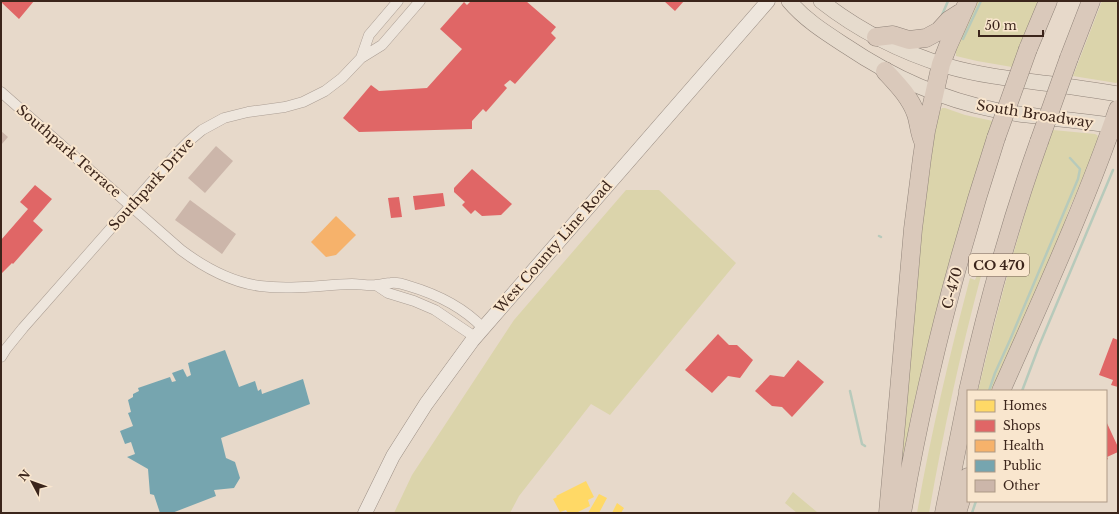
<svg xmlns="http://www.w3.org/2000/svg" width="1119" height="514" font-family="'Libre Baskerville',serif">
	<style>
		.green { fill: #dbd4ab }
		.homes { fill: #ffd966 }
		.shops { fill: #e06666 }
		.health { fill: #f6b26b }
		.public { fill: #76a5af }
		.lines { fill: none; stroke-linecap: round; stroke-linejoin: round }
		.stream { stroke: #b7cabb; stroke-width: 2.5 }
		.building { fill: #ccb6aa }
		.minor-casing { stroke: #ab9e94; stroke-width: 11 }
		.secondary-casing { stroke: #9b8e84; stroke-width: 15 }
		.primary-casing { stroke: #91847a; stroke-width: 16 }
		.motorway-casing { stroke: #91847a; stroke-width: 19 }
		.minor { stroke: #eee6dd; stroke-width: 10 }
		.secondary { stroke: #eee6dd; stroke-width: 14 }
		.primary { stroke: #e6dbcd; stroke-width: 15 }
		.motorway { stroke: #dac9bb; stroke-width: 18 }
		.motorway-bridge-casing { stroke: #91847a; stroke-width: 19; stroke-linecap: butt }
		.motorway-bridge { stroke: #dac9bb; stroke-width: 18 }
		.labels { text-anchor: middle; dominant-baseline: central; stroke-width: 4; stroke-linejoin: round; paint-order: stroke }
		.shield { fill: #f9e6ce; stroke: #745f51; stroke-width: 1 }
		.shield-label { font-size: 13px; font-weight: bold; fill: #3b251b }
		.street-label { font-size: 14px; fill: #3b251b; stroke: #f9e6ce }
	</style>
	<rect width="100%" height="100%" fill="#e7d9ca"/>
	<path class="green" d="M977,1H1038L1012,67L977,61L956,56V52L954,51Z
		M1102,1H1118V82L1116,83L1073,76Z
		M942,108H945L965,115L993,121C954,238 922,355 899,477L922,203L938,109L941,110Z
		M1053,130L1095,134L1097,135L1098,137L1100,138L1068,212L1056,249L995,391H978C999,303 1022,215 1053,130Z
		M626,190H659L736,263L610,415L591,404L519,496L510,513H394L412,475L514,320Z
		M977,275L981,276C960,354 943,433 929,513H917C931,433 949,357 970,278L975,280Z
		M793,492L817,512L816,513H797L785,503Z"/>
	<path class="homes" d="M586,481L594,497L588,500L590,506L576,513H568L566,510L560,512L553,499L557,497L556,496Z
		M599,494L607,498L599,513H588Z
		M617,503L624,508L621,513H612Z"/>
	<path class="shops" d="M1,1H34L19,19L1,2Z
		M471,1H526L556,27L551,33L556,38L515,84L510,80L504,85L507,88L486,112L483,109L472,121V129L359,132L343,118L371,85L379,91L427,88L462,49L440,29L464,2L467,5Z
		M664,1H684L675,11Z
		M472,169L512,204L501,215L482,216L475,210L471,214L462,205L465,202L454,192V188Z
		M35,185L52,199L33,221L43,230L13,264L12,263L1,274V240L28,209L20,202Z
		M443,193L445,206L415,210L413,196Z
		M399,197L402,217L391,218L388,198Z
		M718,334L729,345H737L753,360L740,378L728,376L712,393L685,370Z
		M1113,338L1118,340V387L1111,385L1113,380L1099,375Z
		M798,360L824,382L792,417L782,407L772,406L755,391L770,375L784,377Z
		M1106,421L1118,447V452L1107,457L1108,459L1106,460Z"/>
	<path class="health" d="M336,216L356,235L336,255L326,257L311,242Z"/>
	<path class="public" d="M225,350L239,387L255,381L258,391L261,389L262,394L303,379L310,404L221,438L226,458L235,462L240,478L234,488L214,490L216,496L172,513H160L154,495L150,494L148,469L127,457L135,454L131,442L125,444L120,431L133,426L128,413L131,412L128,400L133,397V394L139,391L138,388L170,377L172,382L176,381L172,373L183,369L187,377L191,375L188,363Z"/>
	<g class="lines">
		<path class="stream" d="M942,15L948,1
			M963,39L981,1
			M879,236L881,237
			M850,391L862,444L865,446
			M989,391L995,373L1010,340L1078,179L1080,169L1070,158
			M1022,391L1039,346L1113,170
			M972,513L976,501"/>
	</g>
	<path class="building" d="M1,131L8,137L1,145Z
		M216,146L233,161L205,193L188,178Z
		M190,200L236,234L222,254L175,220Z"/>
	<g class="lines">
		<g class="minor-casing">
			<path id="minor" d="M361,58L369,35L398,1
				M1,92L181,250C205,268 230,282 260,286C291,290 321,285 352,284C360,284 368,286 376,285C381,285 386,283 391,283C397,282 403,284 409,286C436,294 464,308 483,328
				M376,285L388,293L414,301L435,310L475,337
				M1,357L6,349L23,328L179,151L189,141L202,130L224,118L248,112L285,107L303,102L325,91L342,78L361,58L382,45L420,1"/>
		</g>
		<g class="secondary-casing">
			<path id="secondary" d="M365,513L393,456L426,404L472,341L768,1"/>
		</g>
		<g class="primary-casing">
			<path id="primary" d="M789,1C805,20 826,33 846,46C892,77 940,99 995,110C1013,114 1031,115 1049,118C1072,120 1095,123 1118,126
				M821,1C858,30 901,52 947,66C978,75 1011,79 1043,83C1068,86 1093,90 1118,94"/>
		</g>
		<g class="motorway-casing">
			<path id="motorway" d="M876,37L893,35L909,40L926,38L939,31L949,20L960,13
				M1028,49L1048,1
				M1069,58L1091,1
				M885,71C897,84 910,97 916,114C919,123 919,132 923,141
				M968,391C987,306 1010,223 1039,142
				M1001,391C1042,298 1085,205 1118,109
				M888,513L899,391L913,229L922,158L926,131L941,64L948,46L968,1
				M902,513C924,386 956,261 996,138
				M944,513L968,393
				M957,513L968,477"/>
		</g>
		<use href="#minor" class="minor"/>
		<use href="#secondary" class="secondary"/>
		<use href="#primary" class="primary"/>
		<use href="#motorway" class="motorway"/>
		<g class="motorway-bridge-casing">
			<path id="motorway-bridge" d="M996,138L1028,49
				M1039,142L1069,58"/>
		</g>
		<use href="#motorway-bridge" class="motorway-bridge"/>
	</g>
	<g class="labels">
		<rect class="shield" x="969" y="254" width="60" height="22" rx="3"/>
		<g class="shield-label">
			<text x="999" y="265">CO 470</text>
		</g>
		<g class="street-label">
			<text transform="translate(1035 114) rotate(9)">South Broadway</text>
			<text transform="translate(69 151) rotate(41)">Southpark Terrace</text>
			<text transform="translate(151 184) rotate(-48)">Southpark Drive</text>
			<text transform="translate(553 247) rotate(-49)">West County Line Road</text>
			<text transform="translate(952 288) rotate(-75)">C-470</text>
		</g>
	</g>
	<rect width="1119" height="514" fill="none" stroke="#3b251b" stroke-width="4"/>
	<rect x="967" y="390" width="140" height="112" fill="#f9e6ce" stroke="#ad9986"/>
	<rect x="975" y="400" width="20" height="12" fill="#ffd966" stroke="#ad9986"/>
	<text x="1003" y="410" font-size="12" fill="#3b251b">Homes</text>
	<rect x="975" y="420" width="20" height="12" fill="#e06666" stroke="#ad9986"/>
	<text x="1003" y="430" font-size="12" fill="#3b251b">Shops</text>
	<rect x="975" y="440" width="20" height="12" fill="#f6b26b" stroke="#ad9986"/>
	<text x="1003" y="450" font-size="12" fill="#3b251b">Health</text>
	<rect x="975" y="460" width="20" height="12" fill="#76a5af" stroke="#ad9986"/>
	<text x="1003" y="470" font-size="12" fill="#3b251b">Public</text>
	<rect x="975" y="480" width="20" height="12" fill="#ccb6aa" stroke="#ad9986"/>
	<text x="1003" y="490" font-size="12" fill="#3b251b">Other</text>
	<g transform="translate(32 482) rotate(311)" stroke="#f9e6ce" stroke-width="3" paint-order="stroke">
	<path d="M0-3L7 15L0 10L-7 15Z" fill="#3b251b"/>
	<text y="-6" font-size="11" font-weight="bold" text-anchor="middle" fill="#3b251b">N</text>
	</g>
	<path d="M979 30v6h64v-6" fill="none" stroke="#3b251b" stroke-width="2"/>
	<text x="985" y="30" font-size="12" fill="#3b251b" stroke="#f9e6ce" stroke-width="3" paint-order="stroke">50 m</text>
</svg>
